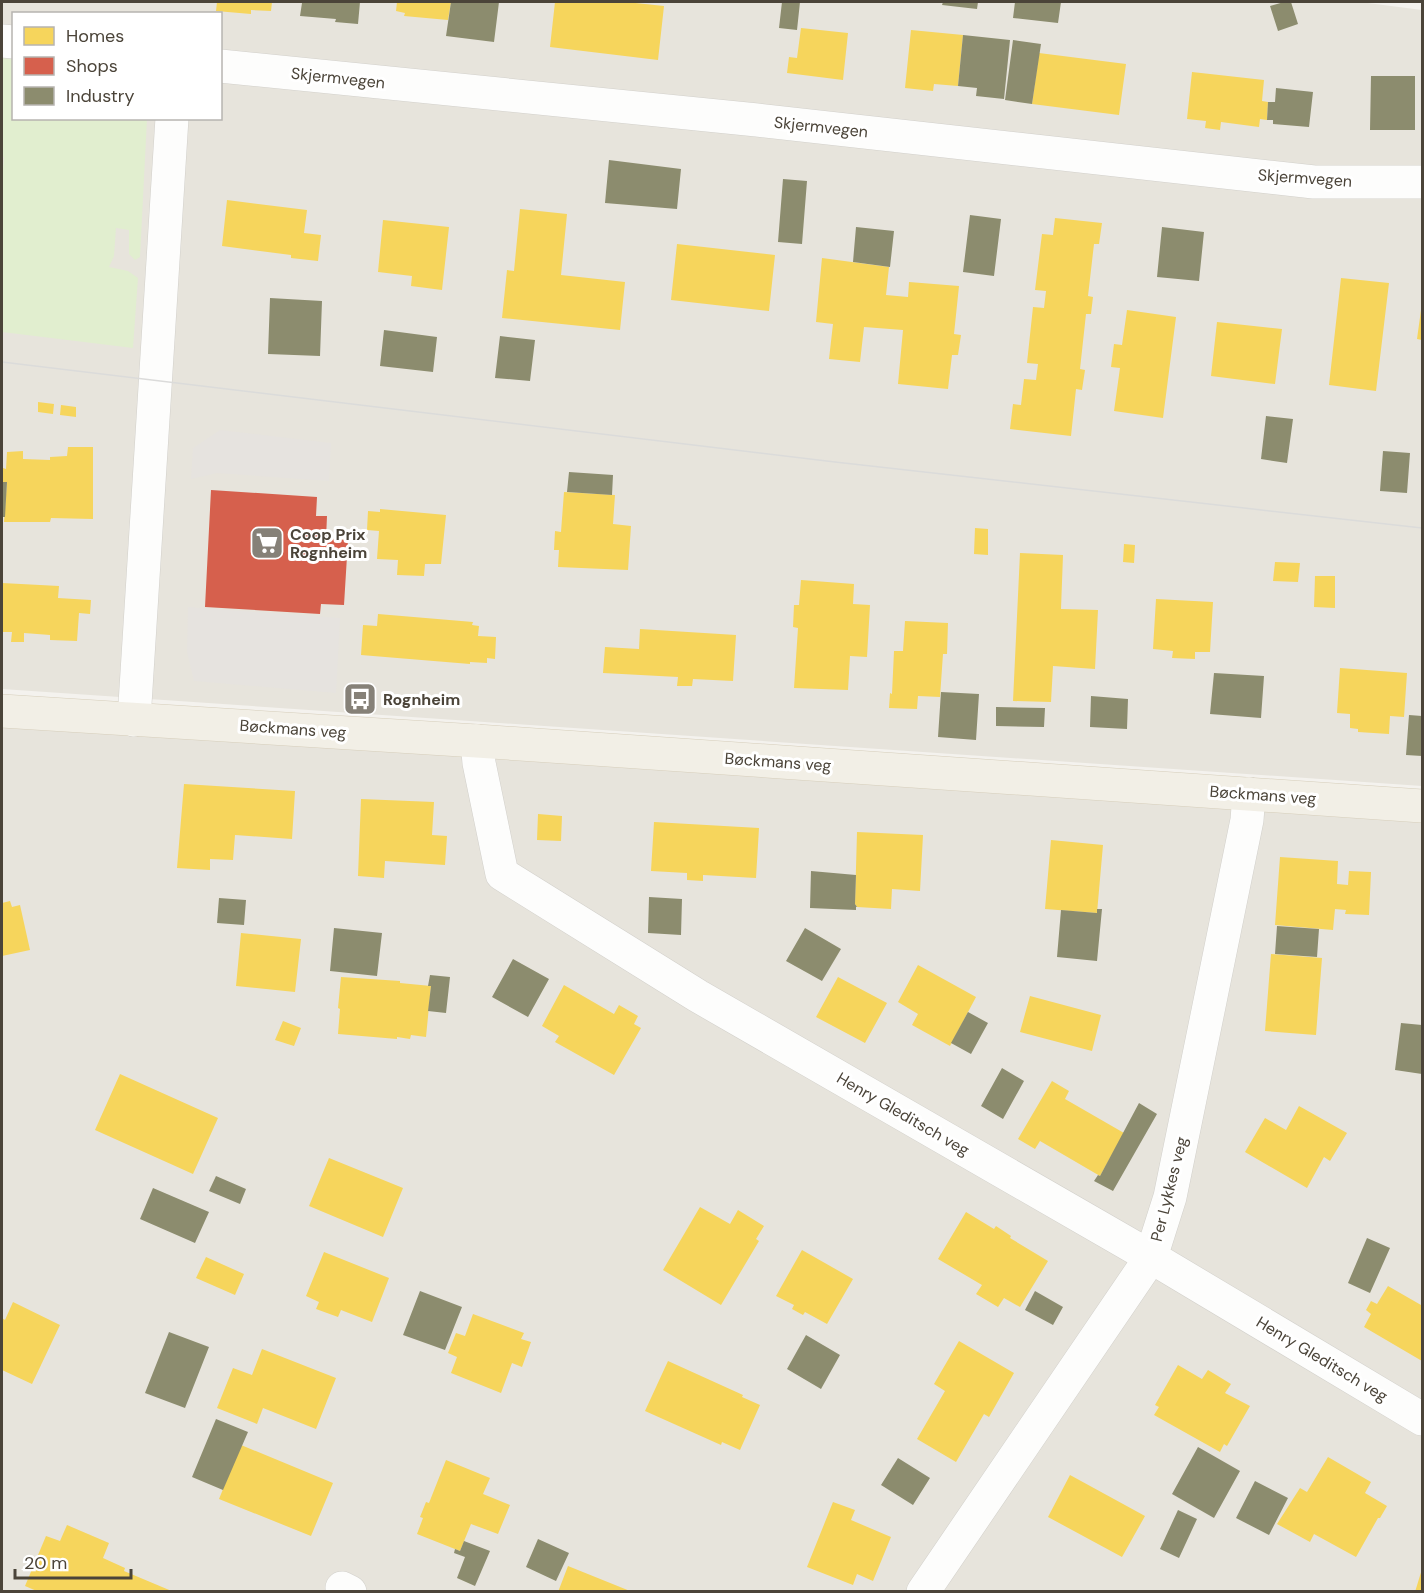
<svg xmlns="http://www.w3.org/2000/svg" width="1424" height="1593" font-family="'DM Sans',sans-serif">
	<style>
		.residential { fill: #e7e4dc; fill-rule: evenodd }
		.green { fill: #e1eecf }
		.parking { fill: #e6e3df }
		.homes { fill: #f6d55c }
		.shops { fill: #d6604d }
		.industry { fill: #8c8c6e }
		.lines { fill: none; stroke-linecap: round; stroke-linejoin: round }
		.minor-casing { stroke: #d2d0cb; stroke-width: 34 }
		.major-casing { stroke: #d6cebb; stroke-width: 34 }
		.minor { stroke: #fdfdfc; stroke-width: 33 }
		.major { stroke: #f2efe6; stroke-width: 33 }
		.tram { stroke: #dbdbda; stroke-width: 1.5 }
		.labels { text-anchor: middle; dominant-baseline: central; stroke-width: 6; stroke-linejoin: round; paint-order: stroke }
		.street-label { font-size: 16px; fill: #4b4439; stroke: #fff }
		.poi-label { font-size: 16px; font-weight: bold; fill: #4b4439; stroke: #fff; text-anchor: start }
	</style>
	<rect width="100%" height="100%" fill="#f4f2ee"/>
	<path class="residential" d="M2,2H1360L1422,10V786L2,689ZM14,14H220V118H14Z
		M2,722L1422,817V1591H2Z"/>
	<path class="green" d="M2,58L13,59L14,118L147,119L140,257L135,260L129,254V230L116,228L114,256L109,267L128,271L138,278L133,348L2,332V180L4,157H2Z"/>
	<path class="parking" d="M220,430L331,443L329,481L217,473L191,479L193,448Z
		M188,607L340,618L336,693L194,681L187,652Z"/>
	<path class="homes" d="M217,2H272L271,11L251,10V14L216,11Z
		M397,2H451L448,20L404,16L405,13L396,11Z
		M555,2H626L664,6L658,60L550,47Z
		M801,28L848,33L843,80L787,73L789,57L797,58Z
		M911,30L963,35L958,86L934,84L933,91L905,88Z
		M1039,53L1126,64L1119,115L1032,104Z
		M1192,72L1264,80L1262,101L1268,102L1267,120L1260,119L1259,127L1221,122L1220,130L1205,128L1206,121L1187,119Z
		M227,200L307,210L304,233L321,235L318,261L291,258V255L222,246Z
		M520,209L567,214L561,275L625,282L620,330L502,318L507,270L514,271Z
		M1055,218L1102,223L1099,244H1094L1088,296L1093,297L1091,314H1086L1080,369L1085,370L1082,390L1076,389L1071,436L1010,429L1013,404L1021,405L1024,379L1036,380L1038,364L1027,363L1033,307L1044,308L1046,291L1035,290L1042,234L1053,235Z
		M383,220L449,227L442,290L411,286L412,276L378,272Z
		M677,244L775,255L769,311L671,300Z
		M822,258L889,267L886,295L908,297L909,282L959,286L954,334L961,335L958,355H952L948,389L898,384L903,330L864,327L860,362L829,359L833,324L816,322Z
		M1341,278L1389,283L1376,391L1329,385Z
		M1127,310L1176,317L1163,418L1114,411L1120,368L1111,367L1114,344L1122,345Z
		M1421,310H1422V340L1417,339Z
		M1217,322L1282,329L1275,384L1211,376Z
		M38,402L54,404L53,414L38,412Z
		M61,405L76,407V417L60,415Z
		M68,447H93V519L51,518L50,522H4L7,482H2L3,468L6,469L7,452L23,451V459L50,460V457L67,456Z
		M564,492L615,495L613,524L631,526L628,570L558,567L559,550H554L555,531L561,532Z
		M380,509L446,515L441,564H425L424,576L397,575L398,560L377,559L379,531L367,530L368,511L380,512Z
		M975,528L988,529V555L974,554Z
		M1124,544L1135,545L1134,563L1123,562Z
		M1020,553L1063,555L1061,609L1098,610L1095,669L1053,666L1051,702L1013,701Z
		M1275,562L1300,563L1298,582L1273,581Z
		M1315,576H1335V608L1314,607Z
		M801,580L854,584L853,604L870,605L867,657L850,656L848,690L794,688L798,628L793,627L794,605H799Z
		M2,583L59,586L58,598L91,600L90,614L79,613L77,641L50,640V635L24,633V642H11L12,632H2Z
		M1156,599L1213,602L1210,652H1195V659L1172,658L1173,651L1153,649Z
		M378,614L473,622L472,625L479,626L478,636L496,637L495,659L487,658V663L470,662V664L361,655L363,625L377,626Z
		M905,621L948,623L947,654H943L940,697L918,696L917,709L889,708L890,693L892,694L894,651H903Z
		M640,629L736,635L733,681L693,679L692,686H677L678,677L603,673L605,647L639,649Z
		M1340,668L1407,673L1404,717L1390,716L1389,734L1358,732V729L1350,728V714L1337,713Z
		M184,784L295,791L292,839L235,835L233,860L210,859V870L177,868Z
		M361,799L434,802L432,835L447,836L445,865L385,861L384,878L358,876Z
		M538,814L562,816L561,841L537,840Z
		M654,822L759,828L756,878L703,875V881L687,880V873L651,871Z
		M857,832L923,835L920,891L892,889L891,909L857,907L855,904Z
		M1051,840L1103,845L1097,913L1045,909Z
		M1280,857L1338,861L1337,884L1348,885L1349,871L1371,872L1369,915L1345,914L1346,910L1335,909L1333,930L1275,925Z
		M10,901L12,907L20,905L30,950L2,956V903Z
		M241,933L301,939L295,992L236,986Z
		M1271,954L1322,958L1316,1035L1265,1031Z
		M918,965L976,997L950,1046L912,1025L918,1014L898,1002Z
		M341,977L400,981V983L431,986L426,1037L411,1035L410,1039L397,1037V1039L338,1034L340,1009L338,1008Z
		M838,977L887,1003L865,1043L816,1017Z
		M564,985L614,1014L619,1005L638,1016L634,1024L641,1028L614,1075L555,1042L559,1036L542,1026Z
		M1030,996L1101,1015L1092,1051L1020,1032Z
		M283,1021L301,1028L294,1046L275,1040Z
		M120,1074L218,1118L193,1174L95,1130Z
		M1052,1081L1069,1091L1065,1099L1124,1133L1100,1176L1040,1141L1035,1149L1018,1139Z
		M1299,1106L1347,1133L1330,1161L1324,1157L1307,1188L1245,1152L1265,1118L1286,1130Z
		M329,1158L403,1188L383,1237L309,1206Z
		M700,1207L730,1224L738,1210L764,1226L756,1239L759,1241L721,1305L663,1270Z
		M966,1212L994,1229L996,1226L1011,1236L1010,1238L1048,1261L1020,1307L1004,1298L998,1307L976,1294L982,1285L938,1259Z
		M802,1250L853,1279L827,1324L805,1312L803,1315L792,1309L794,1305L776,1296Z
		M324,1252L389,1278L372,1322L341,1310L338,1317L316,1309L319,1302L306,1296Z
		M206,1257L244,1274L235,1295L196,1278Z
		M1388,1286L1421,1305L1422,1302V1361L1364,1327L1371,1314L1366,1310L1371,1301L1377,1304Z
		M13,1302L60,1325L32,1384L2,1370V1318L5,1320Z
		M473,1314L524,1333L521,1339L531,1342L522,1367L512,1363L501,1393L451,1373L457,1357L448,1353L456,1333L465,1336Z
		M959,1341L1014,1373L989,1417L984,1414L956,1462L917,1439L945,1391L934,1384Z
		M262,1349L336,1378L316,1429L263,1408L257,1424L217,1408L233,1368L252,1375Z
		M668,1361L743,1395L742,1397L760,1405L740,1450L722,1442L721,1445L645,1411Z
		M1178,1365L1202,1379L1208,1370L1231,1384L1225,1393L1250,1406L1227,1446L1224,1444L1220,1452L1154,1415L1159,1407L1155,1405Z
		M241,1445L333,1483L311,1536L219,1499Z
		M1328,1457L1371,1482L1365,1493L1387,1506L1380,1518H1378L1356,1557L1314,1534L1310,1542L1277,1524L1300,1488L1307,1492Z
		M446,1460L490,1478L483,1494L510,1505L498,1534L471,1524L460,1551L417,1534L423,1518L420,1517L426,1502L429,1503Z
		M1070,1475L1145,1516L1122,1557L1048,1517Z
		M833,1502L855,1510L851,1520L891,1537L873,1581L857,1574L853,1585L807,1567Z
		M67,1525L109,1543L103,1558L125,1568L124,1571L174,1592H39L25,1586L46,1536L60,1541Z
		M568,1566L630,1591V1592H558Z
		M1422,1569V1592H1415Z"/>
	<path class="shops" d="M211,490L317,497L316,516H327L326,539L348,540L344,605L321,604L320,614L205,607Z"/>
	<path class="industry" d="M310,2H360L358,24L335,22L336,19L300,16L302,3H309Z
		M451,2H499L494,42L446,36Z
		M782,2H800L797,30L779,28Z
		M943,2H978L977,9L942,5Z
		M1015,2H1061L1058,23L1013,18Z
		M1284,2H1291L1298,24L1278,31L1270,6Z
		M963,35L1010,40L1004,99L976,96L977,88L958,86Z
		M1013,40L1041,44L1032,104L1005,100Z
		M1371,76H1415V130H1370Z
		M1276,88L1313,92L1309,127L1273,124V120H1267L1268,102H1275Z
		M609,160L681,169L677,209L605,203Z
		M783,179L807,181L802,244L778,242Z
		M970,215L1001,219L994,276L963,272Z
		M856,227L894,231L890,267L853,262Z
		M1162,227L1204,232L1199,281L1157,277Z
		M270,298L322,301L320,356L268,354Z
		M384,330L437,337L433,372L380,366Z
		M500,336L535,340L530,381L495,378Z
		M1266,416L1293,419L1287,463L1261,459Z
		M1383,451L1410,453L1407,493L1380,491Z
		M569,472L613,475L612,495L567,492Z
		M2,482H7L5,517H2Z
		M1214,673L1264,676L1261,718L1210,714Z
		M941,692L979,694L976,740L938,737Z
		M1091,696L1128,699L1127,729L1090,727Z
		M996,707L1045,708L1044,727L996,726Z
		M1409,715L1422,716V756L1406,755Z
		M811,871L856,875L855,904L857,907H856V910L810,908Z
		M649,897L682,899L681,935L648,933Z
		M219,898L246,900L244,925L217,923Z
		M1097,909H1102L1097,961L1057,957L1061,910L1097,913Z
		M1277,926L1319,929L1317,957L1275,954Z
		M334,928L382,933L377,976L330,971Z
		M805,928L841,949L822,981L786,961Z
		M513,959L549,979L528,1017L492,997Z
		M430,975L450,977L446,1013L428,1011L431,986H428Z
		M968,1012L988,1023L971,1054L951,1043Z
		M1401,1023L1422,1025V1074L1395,1070Z
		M1002,1068L1024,1081L1003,1119L981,1106Z
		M1139,1103L1157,1114L1113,1191L1094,1181L1098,1175L1100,1176Z
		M216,1176L246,1189L240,1204L209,1191Z
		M153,1188L209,1212L195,1243L140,1219Z
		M1367,1238L1390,1248L1370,1293L1348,1283Z
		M420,1291L462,1307L445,1350L403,1335Z
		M1035,1291L1063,1307L1053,1325L1025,1310Z
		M169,1332L209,1347L185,1408L145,1393Z
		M806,1335L840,1355L821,1389L787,1369Z
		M216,1419L248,1432L223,1490L192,1477Z
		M1198,1447L1240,1471L1214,1518L1172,1494Z
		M898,1458L930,1478L913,1505L881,1485Z
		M1255,1481L1288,1498L1269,1535L1236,1518Z
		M1178,1510L1197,1519L1179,1558L1160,1549Z
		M538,1539L569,1553L556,1581L526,1567Z
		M464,1541L490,1551L475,1586L457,1578L465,1557L454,1553L455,1549L460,1551Z"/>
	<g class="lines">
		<g class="minor-casing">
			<path id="minor" d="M2,41L14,42
				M220,66L757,120L1314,182H1422
				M134,720L172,118
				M477,741L479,763L502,874L698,996L1151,1257L1422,1419
				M342,1588L350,1592
				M923,1592L1151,1257L1170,1197L1247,820L1249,794"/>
		</g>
		<g class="major-casing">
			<path id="major" d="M2,711L477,741L1422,806"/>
		</g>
		<use href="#minor" class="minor"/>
		<use href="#major" class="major"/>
		<path class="tram" d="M2,362L835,462L1422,528"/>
	</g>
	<defs>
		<g id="supermarket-square" transform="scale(1.725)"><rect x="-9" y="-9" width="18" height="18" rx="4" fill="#868178" stroke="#fff"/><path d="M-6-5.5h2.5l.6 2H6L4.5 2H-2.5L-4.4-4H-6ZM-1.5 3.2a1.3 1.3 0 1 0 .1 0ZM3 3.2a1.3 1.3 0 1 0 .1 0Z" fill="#fff"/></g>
		<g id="bus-square" transform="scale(1.725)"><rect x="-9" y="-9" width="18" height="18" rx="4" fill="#868178" stroke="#fff"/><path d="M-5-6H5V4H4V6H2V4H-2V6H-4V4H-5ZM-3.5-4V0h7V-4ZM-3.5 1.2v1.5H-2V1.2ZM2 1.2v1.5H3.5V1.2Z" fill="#fff"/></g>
	</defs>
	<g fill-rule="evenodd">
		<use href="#supermarket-square" x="267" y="543"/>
		<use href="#bus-square" x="360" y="699"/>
	</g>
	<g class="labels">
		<g class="street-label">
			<text transform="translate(338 78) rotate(6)">Skjermvegen</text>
			<text transform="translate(821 127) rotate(6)">Skjermvegen</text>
			<text transform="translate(1305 178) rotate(4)">Skjermvegen</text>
			<text transform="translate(293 729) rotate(4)">Bøckmans veg</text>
			<text transform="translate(778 762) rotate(4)">Bøckmans veg</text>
			<text transform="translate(1263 795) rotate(4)">Bøckmans veg</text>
			<text transform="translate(903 1114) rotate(30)">Henry Gleditsch veg</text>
			<text transform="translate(1169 1189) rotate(-76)">Per Lykkes veg</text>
			<text transform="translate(1322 1359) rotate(31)">Henry Gleditsch veg</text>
		</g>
		<g class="poi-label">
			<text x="290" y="534">Coop Prix<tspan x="290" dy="18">Rognheim</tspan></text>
			<text x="383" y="699">Rognheim</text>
		</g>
	</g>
	<rect width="1424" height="1593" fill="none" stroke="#4b4439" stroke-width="6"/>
	<rect x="12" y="12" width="210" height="108" fill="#ffffff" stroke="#b7b4b0" stroke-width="1.5"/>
	<rect x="24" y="27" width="30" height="18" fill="#f6d55c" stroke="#b7b4b0" stroke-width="1.5"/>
	<text x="66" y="42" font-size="18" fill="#4b4439">Homes</text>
	<rect x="24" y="57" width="30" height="18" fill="#d6604d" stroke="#b7b4b0" stroke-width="1.5"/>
	<text x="66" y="72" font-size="18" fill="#4b4439">Shops</text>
	<rect x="24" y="87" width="30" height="18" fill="#8c8c6e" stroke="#b7b4b0" stroke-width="1.5"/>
	<text x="66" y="102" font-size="18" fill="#4b4439">Industry</text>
	<path d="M15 1569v9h116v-9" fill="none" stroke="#4b4439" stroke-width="3"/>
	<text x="24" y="1569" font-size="18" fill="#4b4439" stroke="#ffffff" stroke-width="4.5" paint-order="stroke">20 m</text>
</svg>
